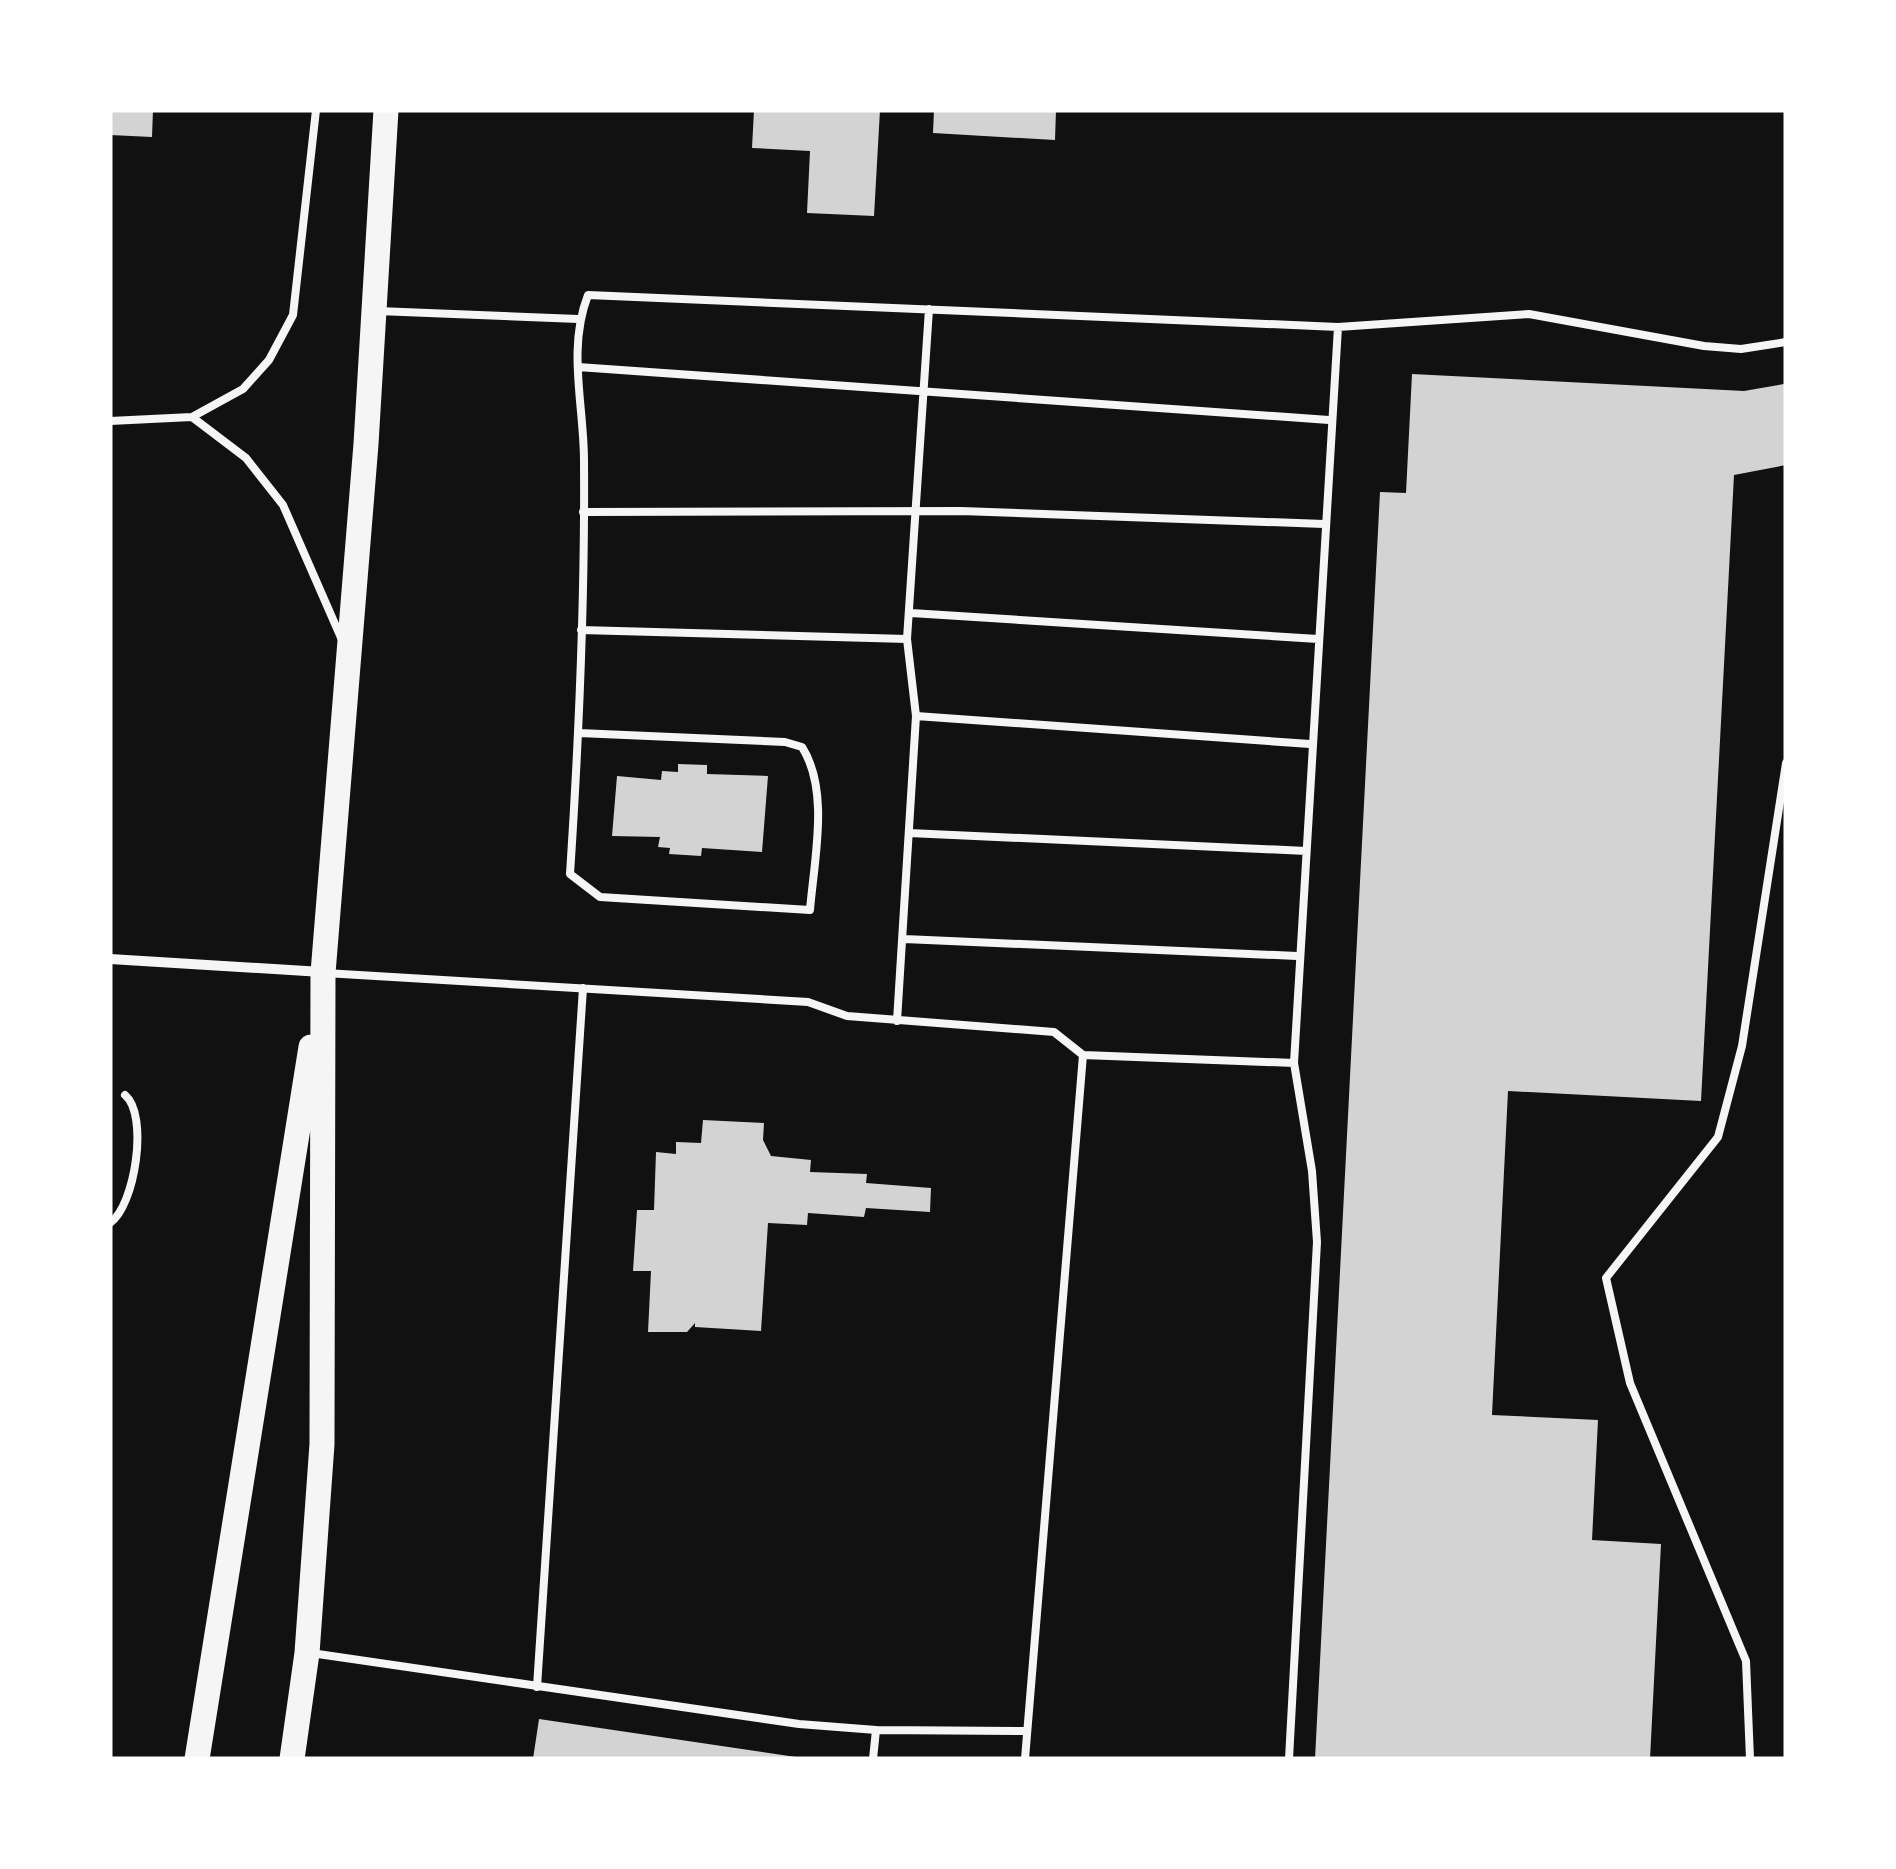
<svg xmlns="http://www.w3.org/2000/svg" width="1896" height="1869" font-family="'Exo 2',sans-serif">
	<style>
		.building { fill: #d3d3d3 }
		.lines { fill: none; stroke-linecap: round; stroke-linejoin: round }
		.service { stroke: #f5f5f5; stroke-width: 8 }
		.minor { stroke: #f5f5f5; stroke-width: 10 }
		.trunk { stroke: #f5f5f5; stroke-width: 25 }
	</style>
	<rect width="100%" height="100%" fill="#111"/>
	<path class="building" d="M110,110H153L152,137L110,135Z
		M754,110H880L874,216L807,213L810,151L752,148Z
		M934,110H1056L1055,140L933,133Z
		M1412,374L1744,391L1784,384L1786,392V465L1734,475L1701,1101L1508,1091L1492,1415L1598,1420L1592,1540L1661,1544L1650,1759H1315L1380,492L1406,493Z
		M678,764L707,765V774L768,776L762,852L702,848L701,856L669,854L670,848L658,847L660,837L612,836L617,776L661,780L662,771L678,772Z
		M703,1120L764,1123L763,1140L771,1156L811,1160L810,1172L867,1174L866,1183L931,1188L930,1212L866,1208L864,1217L808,1213L807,1225L768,1223L761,1331L695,1327V1323L687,1332H648L651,1271H633L637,1210H654L656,1152L676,1154V1142L701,1143Z
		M539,1719L796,1757V1759H533Z"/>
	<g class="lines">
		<path class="service" d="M378,311L578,319
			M578,367L1329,420
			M192,417L246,458L283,505L342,640
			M110,421L192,417L243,389L269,360L293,315L316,110
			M583,512L961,511L1324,524
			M911,613L1318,639
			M581,630L907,639
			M916,716L1310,744
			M579,733L785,742L802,747C830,791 814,860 810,910L600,897L570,874C579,737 585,599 584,461C584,405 567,349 588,295L1338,327L1529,314L1704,346L1741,349L1786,342
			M909,833L1306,851
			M904,939L1297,956
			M325,973L808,1002L847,1016L1054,1032L1083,1055L1294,1063
			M897,1021L916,716L907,639L929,309
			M110,1223C135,1206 149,1115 125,1095
			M311,1653L799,1724L876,1730L1027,1731
			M537,1687L583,988
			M873,1759L876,1730
			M1025,1759L1083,1055
			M1289,1759L1317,1242L1312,1171L1294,1063L1338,327
			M1750,1759L1746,1661L1630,1383L1606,1278L1718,1137L1742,1046L1786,763"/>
		<path class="minor" d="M110,959L322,972"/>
		<path class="trunk" d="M197,1759L311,1047
			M292,1759L307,1653L322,1444L323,973L366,444L386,110"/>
	</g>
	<rect width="1896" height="1869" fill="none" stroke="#ffffff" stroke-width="225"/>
</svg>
